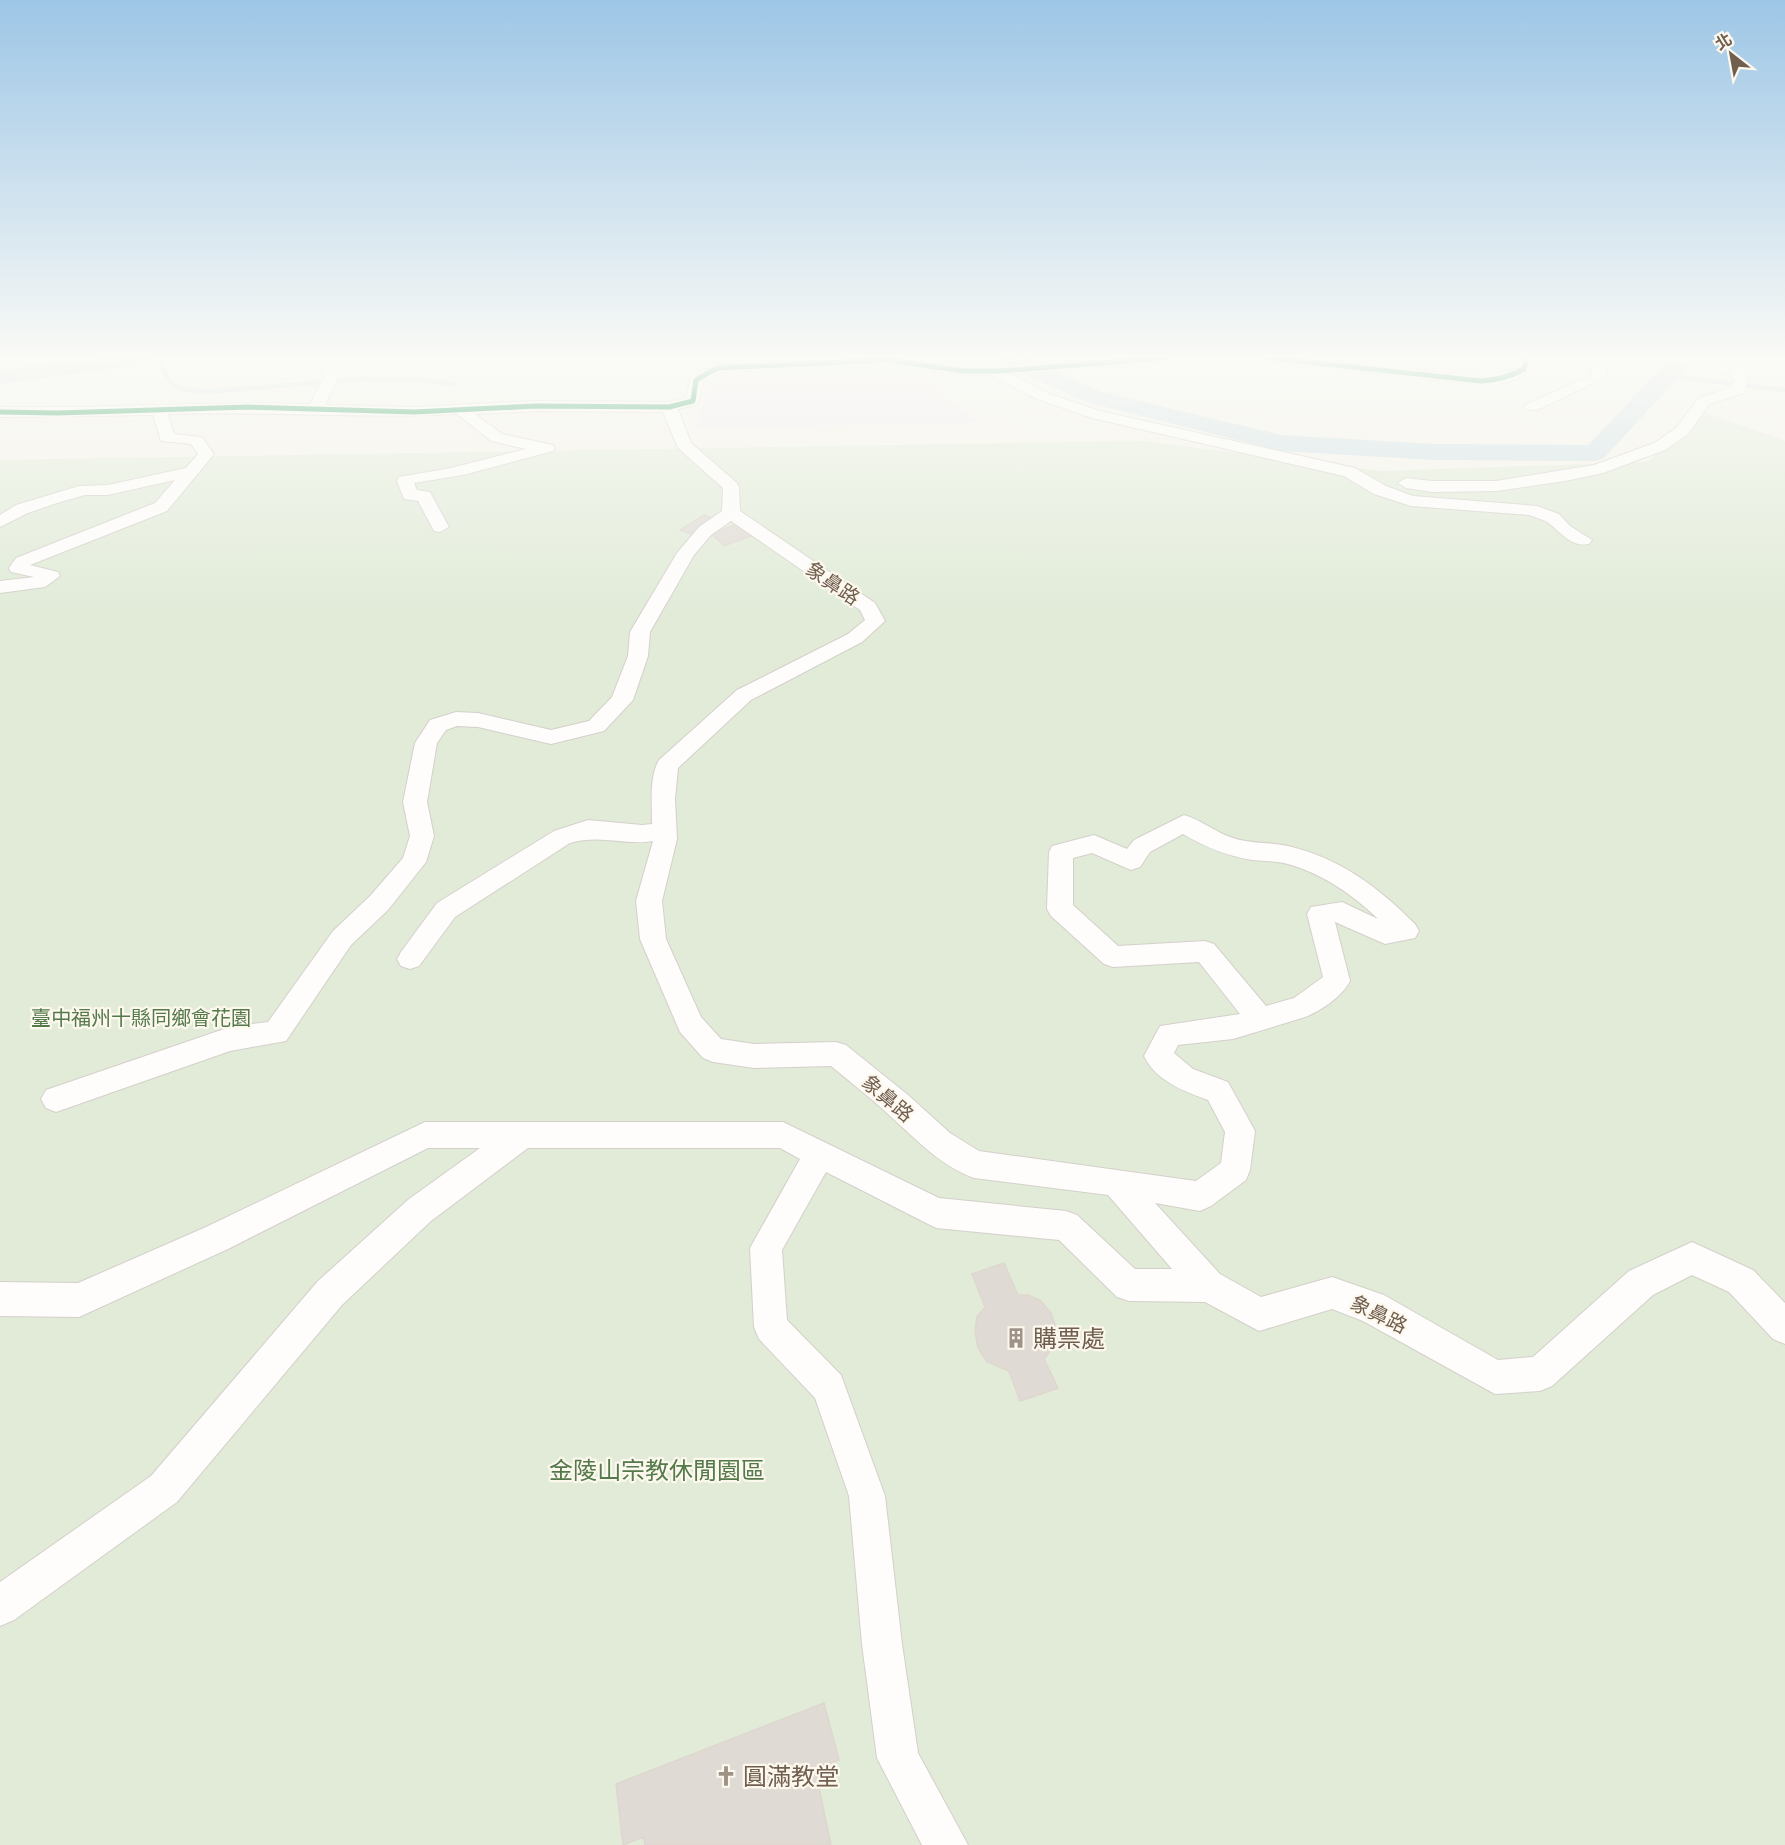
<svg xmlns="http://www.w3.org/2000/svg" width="1785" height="1845" font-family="'IBM Plex Sans','Noto Sans TC',sans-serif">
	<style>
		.education { fill: #f3ebf2 }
		.green { fill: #e1ebd8 }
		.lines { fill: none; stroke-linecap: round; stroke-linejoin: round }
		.stream { stroke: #cee0e4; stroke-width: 4.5 }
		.river { fill: #cee0e4; fill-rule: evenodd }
		.building { fill: #e0dad4; stroke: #ddd7cf; stroke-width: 1.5 }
		.minor-casing { stroke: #d4d0ca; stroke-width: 2 }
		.minor { fill: #fefdfc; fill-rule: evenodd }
		.cycleway-casing { stroke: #fdf8ed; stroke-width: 8 }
		.cycleway { stroke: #00873e; stroke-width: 5 }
		.labels { text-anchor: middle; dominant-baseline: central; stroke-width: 4.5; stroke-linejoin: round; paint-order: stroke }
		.street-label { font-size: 20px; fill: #705e4f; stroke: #fdf8ed }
		.park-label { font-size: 20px; fill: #547a4c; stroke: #fdf8ed }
		.near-poi-label { font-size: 24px; fill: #705e4f; stroke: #fdf8ed; text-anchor: start }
		.near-park-label { font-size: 24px; fill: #547a4c; stroke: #fdf8ed }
	</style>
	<rect width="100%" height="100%" fill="#f5f3ec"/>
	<path class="education" d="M875,365L919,369L942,395L982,423L695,428L709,384L725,376Z"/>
	<path class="green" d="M1382,358H1484L1473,371Z
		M1705,412L1785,441V1845H0V460L1142,441L1381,471L1647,462Z"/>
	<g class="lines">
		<path class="stream" d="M161,358C166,387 176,389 204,392L363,379L418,380L455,384
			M1667,376L1785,390"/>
		<path class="river" d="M91,358H153L150,363L142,365L0,384V370Z
			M998,358H1027L1102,392L1281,435L1435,444L1588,445L1671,358H1700L1697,363L1690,365L1604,458L1595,461L1435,460L1281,451L1086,402L1001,363Z"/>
	</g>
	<path class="building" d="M704,515L714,519L690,534L680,530Z
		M738,524L751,536L724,546L711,533Z
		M1004,1263L1018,1295H1028L1040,1300L1051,1313L1057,1331L1055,1344L1044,1359L1058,1388L1020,1401L1009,1371L987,1362L978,1348L975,1332L977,1317L985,1307L972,1274Z
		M824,1703L839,1760L815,1769L831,1845H645L644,1837L623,1845L616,1784Z"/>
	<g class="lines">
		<g class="minor-casing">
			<path id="minor" d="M314,358H328L338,377L325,405L414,407L536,401L669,402L686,398L691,377L717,364L903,358L963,367H999L1111,358H1172L1165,362L1011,374L1047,393L1100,411L1355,468L1386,486L1413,496L1537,506L1559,514L1570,526L1592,540L1589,544C1571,548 1560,531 1547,522C1542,519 1534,517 1529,515L1411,506L1374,494L1344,476L1092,418L1037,399L990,375H963L888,364L720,372L703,382L698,404L678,409L691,443L737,483L739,487L740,511L875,603L885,621L862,642L751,700L678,768L675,799L677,839L662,901L666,939L701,1017L721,1039L754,1044L836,1042L846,1045L908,1095L950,1133L979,1151L1196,1181L1221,1163L1225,1132L1208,1100C1183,1091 1156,1081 1144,1056L1160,1026L1240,1014L1199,962L1113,967L1104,964L1051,916L1047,909L1049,852L1052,846L1094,835L1127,849L1134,840L1184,815C1202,820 1216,833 1233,838C1251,844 1270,842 1288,846C1340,858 1378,887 1415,924L1419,931L1415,938L1385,944L1335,922L1350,981C1342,997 1318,1013 1302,1018L1233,1039L1178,1045L1174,1053L1193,1069L1228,1082L1255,1131L1250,1170L1246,1180L1211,1206L1200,1211L1155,1203L1220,1274L1261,1297L1332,1277L1384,1295L1498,1360L1533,1357L1629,1271L1692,1242L1753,1270L1785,1303V1344L1773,1339L1729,1292L1692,1275L1653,1295L1552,1386L1540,1391L1495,1394L1363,1321L1332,1309L1259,1331L1205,1302L1129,1301L1117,1297L1059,1240L936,1228L826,1172L782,1250L787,1320L841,1375L885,1496L902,1644L918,1753L968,1845H922L877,1758L862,1644L849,1496L815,1398L759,1339L754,1327L750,1248L800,1159L780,1148H528L431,1221L342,1305L177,1502L14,1620L0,1626V1582L151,1476L318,1281L409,1199L480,1148H428L228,1249L79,1317L0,1316V1282L78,1283L206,1227L425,1122H783L939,1198L1066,1211L1077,1215L1135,1269H1172L1108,1195L974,1178C939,1165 916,1139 888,1114C870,1097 850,1082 831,1066L754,1068L713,1062L703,1058L680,1032L640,939L636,901L653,841C624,846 601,834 570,843L455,917L419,966L410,969L401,966L397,959L401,952L437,903L554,831L588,820L642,825L652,824C652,804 649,777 659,760L737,690L848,634L865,620L860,610L731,521L711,535L694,555L650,632L648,656L633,700L604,731L551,744L478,727L457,726L446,730L437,743L427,802L434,836L426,862L388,910L351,945L286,1041L230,1051L56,1112L46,1108L41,1099L46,1090L230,1027L268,1022L333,931L370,896L403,858L410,836L403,802L415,743L430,720L456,712L478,713L551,730L589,721L612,697L628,656L630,632L677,553L699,527L722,511L723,488L678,448L663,412L536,411L475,414L502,434L553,445L555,448L553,451L463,475L414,483L417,490L430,492L432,496L449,527L440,532L434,531L418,501L404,499L397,481L399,477L451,468L526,449L491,441L457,414C360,419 264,411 168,414L174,434L202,437L214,454L167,511L30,565L58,572L60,576L45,587L0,593V581L34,577L11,572L9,568L16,558L155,503L175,480L108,495H85L57,503L28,513L0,527V515L16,505L79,486L108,485L186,468L198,454L191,444L161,441L153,415L0,417V407C103,409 207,401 310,404L324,377ZM1183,834C1205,847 1227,856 1252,860C1264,861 1276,861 1288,864C1323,874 1352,894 1378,919L1342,902L1311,907L1307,914L1323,977L1294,998L1266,1006L1214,944L1205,941L1118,946L1073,905V858L1092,853L1131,870L1140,867L1150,852Z
				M1262,358H1308L1481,377L1514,369L1517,367L1520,358H1534C1528,382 1503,384 1481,385L1269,362Z
				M1544,358H1606V377L1537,410H1527L1524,407L1527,404L1592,375V360L1551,362Z
				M1663,358H1693L1735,365L1757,358H1777L1744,372L1748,380L1744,393L1709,404L1688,434L1665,450L1603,473L1565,481L1496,491L1432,492L1406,488L1398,483L1406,478L1432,481H1496L1594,465L1654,443L1676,428L1699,398L1732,387L1734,380L1730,373L1670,362Z"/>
		</g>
		<use href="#minor" class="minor"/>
		<g class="cycleway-casing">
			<path id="cycleway" d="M1269,358L1481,381C1497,380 1510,377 1524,369L1527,358
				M0,412L58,413L248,407L414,412L536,406L669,407L693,401L696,380L717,368L888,360L963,371H999L1165,358"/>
		</g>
		<use href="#cycleway" class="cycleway"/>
	</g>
	<linearGradient id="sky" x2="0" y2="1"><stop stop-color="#9dc6e6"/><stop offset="0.58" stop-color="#fafaf6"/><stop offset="1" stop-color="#fafaf6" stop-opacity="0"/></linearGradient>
	<rect width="1785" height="616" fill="url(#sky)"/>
	<defs>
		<g id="building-bare" transform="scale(1.62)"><path d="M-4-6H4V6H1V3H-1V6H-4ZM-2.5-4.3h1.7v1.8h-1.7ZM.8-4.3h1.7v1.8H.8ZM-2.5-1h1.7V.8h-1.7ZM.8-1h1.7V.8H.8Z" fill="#9f9286" stroke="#fdf8ed" stroke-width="2.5" paint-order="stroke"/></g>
		<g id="church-bare" transform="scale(1.62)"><path d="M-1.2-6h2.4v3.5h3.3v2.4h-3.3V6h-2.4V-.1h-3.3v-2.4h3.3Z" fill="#9f9286" stroke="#fdf8ed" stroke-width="2.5" paint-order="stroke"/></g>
	</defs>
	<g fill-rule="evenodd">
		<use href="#building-bare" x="1016" y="1338"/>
		<use href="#church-bare" x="726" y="1776"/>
	</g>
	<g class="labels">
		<g class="street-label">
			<text transform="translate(833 583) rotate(34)">象鼻路</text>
			<text transform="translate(888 1098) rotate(40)">象鼻路</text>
			<text transform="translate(1379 1314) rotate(26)">象鼻路</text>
		</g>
		<g class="park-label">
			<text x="141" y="1017">臺中福州十縣同鄉會花園</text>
		</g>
		<g class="near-poi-label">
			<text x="1033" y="1338">購票處</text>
			<text x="743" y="1776">圓滿教堂</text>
		</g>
		<g class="near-park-label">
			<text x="657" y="1470">金陵山宗教休閒園區</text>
		</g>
	</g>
	<g transform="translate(1731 54) rotate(329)" stroke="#fdf8ed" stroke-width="4.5" paint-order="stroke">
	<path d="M0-4.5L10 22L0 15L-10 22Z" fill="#705e4f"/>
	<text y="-9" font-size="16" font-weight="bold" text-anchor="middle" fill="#705e4f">北</text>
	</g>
</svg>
